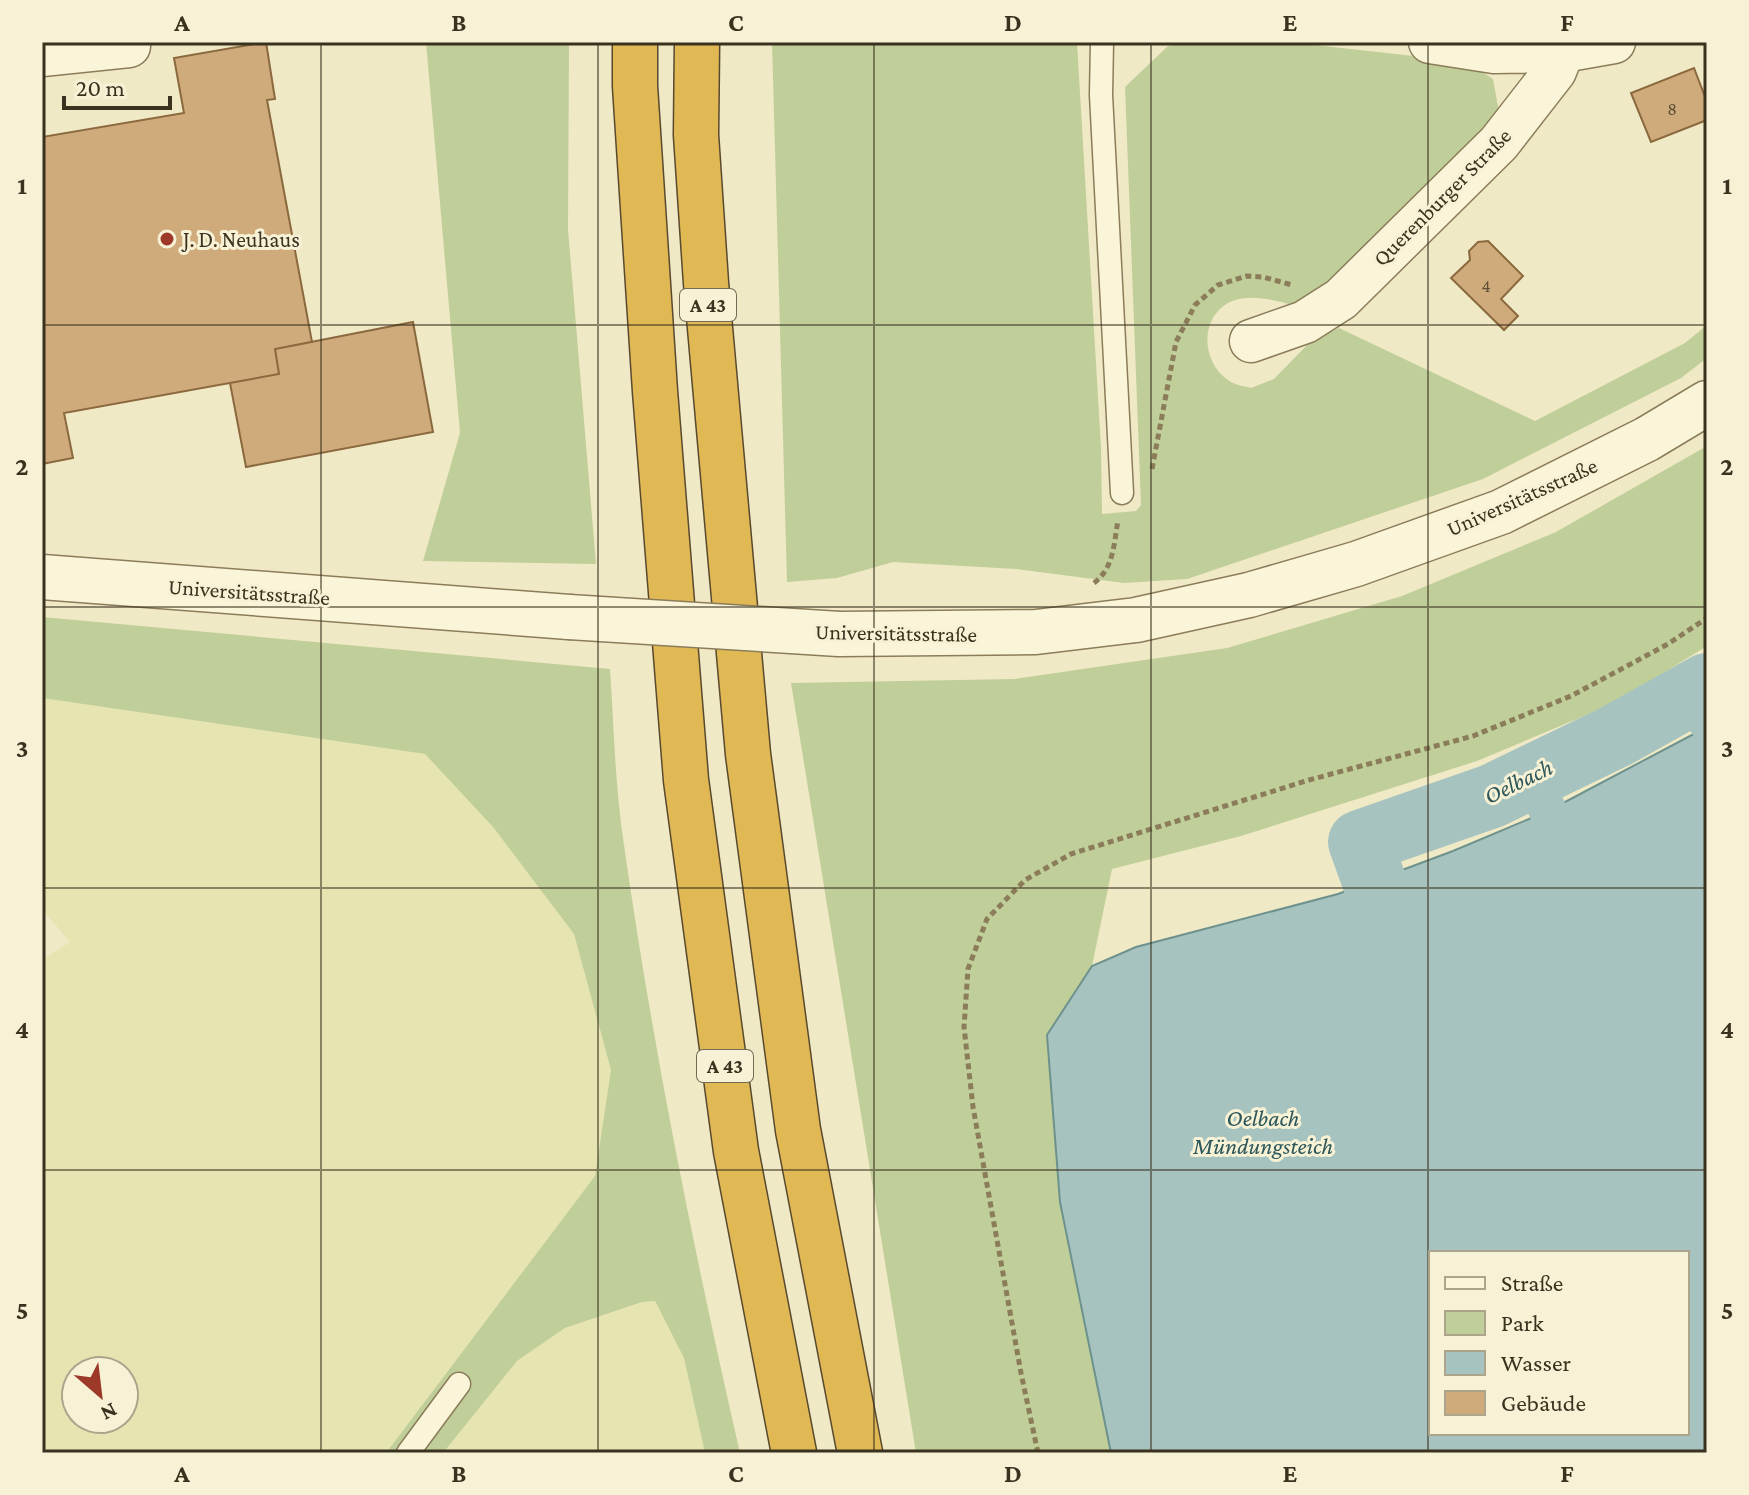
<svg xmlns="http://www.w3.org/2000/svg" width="1749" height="1495" font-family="'Crimson Pro',serif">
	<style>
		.farmland { fill: #e6e5b2; fill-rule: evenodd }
		.green { fill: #c0ce99 }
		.water { fill: #a7c3bf; stroke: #6d928e; stroke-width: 2; fill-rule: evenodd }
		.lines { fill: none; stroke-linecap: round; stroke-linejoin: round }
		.canal { stroke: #a7c3bf; stroke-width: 38 }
		.river { stroke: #a7c3bf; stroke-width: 64 }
		.building { fill: #cfaa7a; stroke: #8b693f; stroke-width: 2 }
		.service-casing { stroke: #8b7c5a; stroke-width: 25 }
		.minor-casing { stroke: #8b7c5a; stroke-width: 45 }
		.tertiary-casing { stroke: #8b7c5a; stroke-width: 47 }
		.motorway-casing { stroke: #59492f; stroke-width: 47 }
		.path { stroke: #8b7c5a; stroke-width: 5; stroke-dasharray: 6 4; stroke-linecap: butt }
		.service { stroke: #faf5d9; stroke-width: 22 }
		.minor { stroke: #faf5d9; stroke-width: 42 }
		.tertiary { stroke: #faf5d9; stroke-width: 44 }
		.motorway { stroke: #e0b854; stroke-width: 44 }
		.tertiary-bridge-casing { stroke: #8b7c5a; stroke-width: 47; stroke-linecap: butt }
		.tertiary-bridge { stroke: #faf5d9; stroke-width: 44 }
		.grid { fill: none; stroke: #3b311f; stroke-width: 2; stroke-opacity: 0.55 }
		.poi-dot { fill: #9c3929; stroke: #f7f2d5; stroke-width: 3 }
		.labels { text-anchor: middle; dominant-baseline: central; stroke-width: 6; stroke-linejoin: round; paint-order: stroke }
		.number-label { font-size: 18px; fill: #604f36 }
		.shield { fill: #f7f2d5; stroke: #736b56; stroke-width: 2 }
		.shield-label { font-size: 20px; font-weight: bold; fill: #3b311f }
		.street-label { font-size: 22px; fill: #3b311f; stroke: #f7f2d5 }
		.poi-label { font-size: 22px; fill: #3b311f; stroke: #f7f2d5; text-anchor: start }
		.water-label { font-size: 24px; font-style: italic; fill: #2e575b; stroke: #f7f2d5 }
		.neatline { fill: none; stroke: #3b311f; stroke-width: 3 }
		.grid-label { font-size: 26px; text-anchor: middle; font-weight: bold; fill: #3b311f }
	</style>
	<rect width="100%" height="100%" fill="#f0e9c5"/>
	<path class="farmland" d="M42,698L425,754L493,827L574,934L611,1070L595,1176L386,1453H42V960L70,942L42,909ZM76,1371H124V1419H76Z
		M655,1301L684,1358L705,1453H443L517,1361L565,1328L642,1302Z"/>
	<path class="green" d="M426,42H569L568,229L596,564L423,561L460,433Z
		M772,42H1077L1101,448L1102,514L1136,511L1141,505L1125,87L1168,46L1181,42H1288L1467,62L1493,79L1499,112L1331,280L1296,306C1277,301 1255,294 1235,300C1200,312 1199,360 1228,380C1234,385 1244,386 1251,388L1274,379L1310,342L1339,328L1535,421L1685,343L1707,325V358L1681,378L1483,479L1187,579L1124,583L1016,569L893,562L837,578L787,582Z
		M1707,446V646L1615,703L1477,761L1241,836L1112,869L1092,966L1047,1035L1060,1202L1111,1453H916L791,683L1015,679L1227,648L1402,596L1556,532Z
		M42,617L610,669C614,727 615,787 624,845C653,1049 694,1252 740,1453H705L684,1358L655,1301L642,1302L565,1328L517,1361L443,1453H386L595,1176L611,1070L574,934L493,827L425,754L42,698Z"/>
	<path class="water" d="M1707,727V1453H1111L1060,1202L1047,1035L1092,966L1136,947L1338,894L1453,851L1548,811ZM1431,1253H1687V1433H1431Z"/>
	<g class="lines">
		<path class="canal" d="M1692,694L1707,722
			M1532,777L1548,811"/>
		<path class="river" d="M1374,881L1360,842L1492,796L1616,736L1707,685"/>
	</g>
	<path class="building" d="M266,42L275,99L267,100L312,342L275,349L279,374L64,413L73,458L42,464V137L184,113L174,58Z
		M1694,68L1707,102V120L1651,142L1631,93Z
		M1488,241L1523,276L1501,299L1518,316L1504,330L1451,278L1470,260L1469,251L1478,242Z
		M413,322L433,432L246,467L230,383L279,374L275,349Z"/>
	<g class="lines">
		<g class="service-casing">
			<path id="service" d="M1102,42L1101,95L1122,493
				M408,1453L459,1384"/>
		</g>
		<g class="minor-casing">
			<path id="minor" d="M1430,42L1494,52L1563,51L1614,42
				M42,55L129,46
				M1251,341L1305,322L1341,299L1499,143L1555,71L1563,51"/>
		</g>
		<g class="tertiary-casing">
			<path id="tertiary" d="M42,577L569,617
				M839,634L1036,632L1136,620L1249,595L1356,564L1501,512L1647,439L1707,403"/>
		</g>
		<g class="motorway-casing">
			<path id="motorway" d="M635,42V86L655,391L686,780L736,1151L794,1453
				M697,42L696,135L706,283L748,754L798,1130L860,1453"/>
		</g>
		<path class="path" d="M1152,469L1176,342L1195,305L1218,285L1247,276L1263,277L1292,285
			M1094,583C1114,568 1114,543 1118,520
			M1038,1453L1021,1373L973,1107L964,1027L968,969L987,919L1025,880L1071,854L1309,780L1473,736L1571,696L1668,644L1707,618"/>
		<use href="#service" class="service"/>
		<use href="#minor" class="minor"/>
		<use href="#tertiary" class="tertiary"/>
		<use href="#motorway" class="motorway"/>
		<g class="tertiary-bridge-casing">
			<path id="tertiary-bridge" d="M569,617L839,634"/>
		</g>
		<use href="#tertiary-bridge" class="tertiary-bridge"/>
	</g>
	<path class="grid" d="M321,42V1453M598,42V1453M874,42V1453M1151,42V1453M1428,42V1453M42,325H1707M42,607H1707M42,888H1707M42,1170H1707"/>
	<circle class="poi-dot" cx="167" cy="239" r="8"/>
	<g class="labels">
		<g class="number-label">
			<text x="1672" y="109">8</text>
			<text x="1486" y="286">4</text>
		</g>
		<g class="shield">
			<rect x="680" y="289" width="56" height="32" rx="6"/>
			<rect x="697" y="1050" width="56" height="32" rx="6"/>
		</g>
		<g class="shield-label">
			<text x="708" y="305">A 43</text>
			<text x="725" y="1066">A 43</text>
		</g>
		<g class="street-label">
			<text transform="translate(1442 197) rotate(-45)">Querenburger Straße</text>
			<text transform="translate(1522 497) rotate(-24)">Universitätsstraße</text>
			<text transform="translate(249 592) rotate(4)">Universitätsstraße</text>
			<text transform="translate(896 633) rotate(1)">Universitätsstraße</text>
		</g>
		<g class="poi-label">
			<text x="183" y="239">J. D. Neuhaus</text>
		</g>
		<g class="water-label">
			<text transform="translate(1518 781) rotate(-26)">Oelbach</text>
			<text x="1263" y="1117">Oelbach<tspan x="1263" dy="28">Mündungsteich</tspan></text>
		</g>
	</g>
	<rect width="1749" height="1495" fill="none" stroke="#f7f2d5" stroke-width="88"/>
	<rect x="1429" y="1251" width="260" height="184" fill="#f7f2d5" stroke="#aca58c" stroke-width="2"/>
	<rect x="1445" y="1277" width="40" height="12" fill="#faf5d9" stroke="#aca58c" stroke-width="2"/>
	<text x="1501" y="1291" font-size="24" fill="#3b311f">Straße</text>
	<rect x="1445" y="1311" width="40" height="24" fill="#c0ce99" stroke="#aca58c" stroke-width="2"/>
	<text x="1501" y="1331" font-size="24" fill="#3b311f">Park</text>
	<rect x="1445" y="1351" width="40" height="24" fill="#a7c3bf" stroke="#aca58c" stroke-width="2"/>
	<text x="1501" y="1371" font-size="24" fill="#3b311f">Wasser</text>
	<rect x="1445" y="1391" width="40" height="24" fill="#cfaa7a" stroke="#aca58c" stroke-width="2"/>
	<text x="1501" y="1411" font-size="24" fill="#3b311f">Gebäude</text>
	<g transform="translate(100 1395) rotate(152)"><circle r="38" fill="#f7f2d5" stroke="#aca58c" stroke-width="2"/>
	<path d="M0-6L14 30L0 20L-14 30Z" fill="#9c3929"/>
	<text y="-12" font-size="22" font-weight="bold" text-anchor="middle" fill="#3b311f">N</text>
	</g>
	<path d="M64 96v12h106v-12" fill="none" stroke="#3b311f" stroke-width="4"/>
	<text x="76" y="96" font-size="24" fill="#3b311f" stroke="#f7f2d5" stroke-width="6" paint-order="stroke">20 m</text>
	<rect x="44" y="44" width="1661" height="1407" class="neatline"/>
	<g class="grid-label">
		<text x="182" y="31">A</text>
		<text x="459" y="31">B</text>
		<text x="736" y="31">C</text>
		<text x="1013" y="31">D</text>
		<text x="1290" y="31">E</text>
		<text x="1567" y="31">F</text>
		<text x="22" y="194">1</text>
		<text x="1727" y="194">1</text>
		<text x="22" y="475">2</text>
		<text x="1727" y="475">2</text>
		<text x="22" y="757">3</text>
		<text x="1727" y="757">3</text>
		<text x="22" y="1038">4</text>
		<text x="1727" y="1038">4</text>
		<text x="22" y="1319">5</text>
		<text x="1727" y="1319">5</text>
		<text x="182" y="1482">A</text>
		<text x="459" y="1482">B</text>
		<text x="736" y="1482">C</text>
		<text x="1013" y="1482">D</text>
		<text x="1290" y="1482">E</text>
		<text x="1567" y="1482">F</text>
	</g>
</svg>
